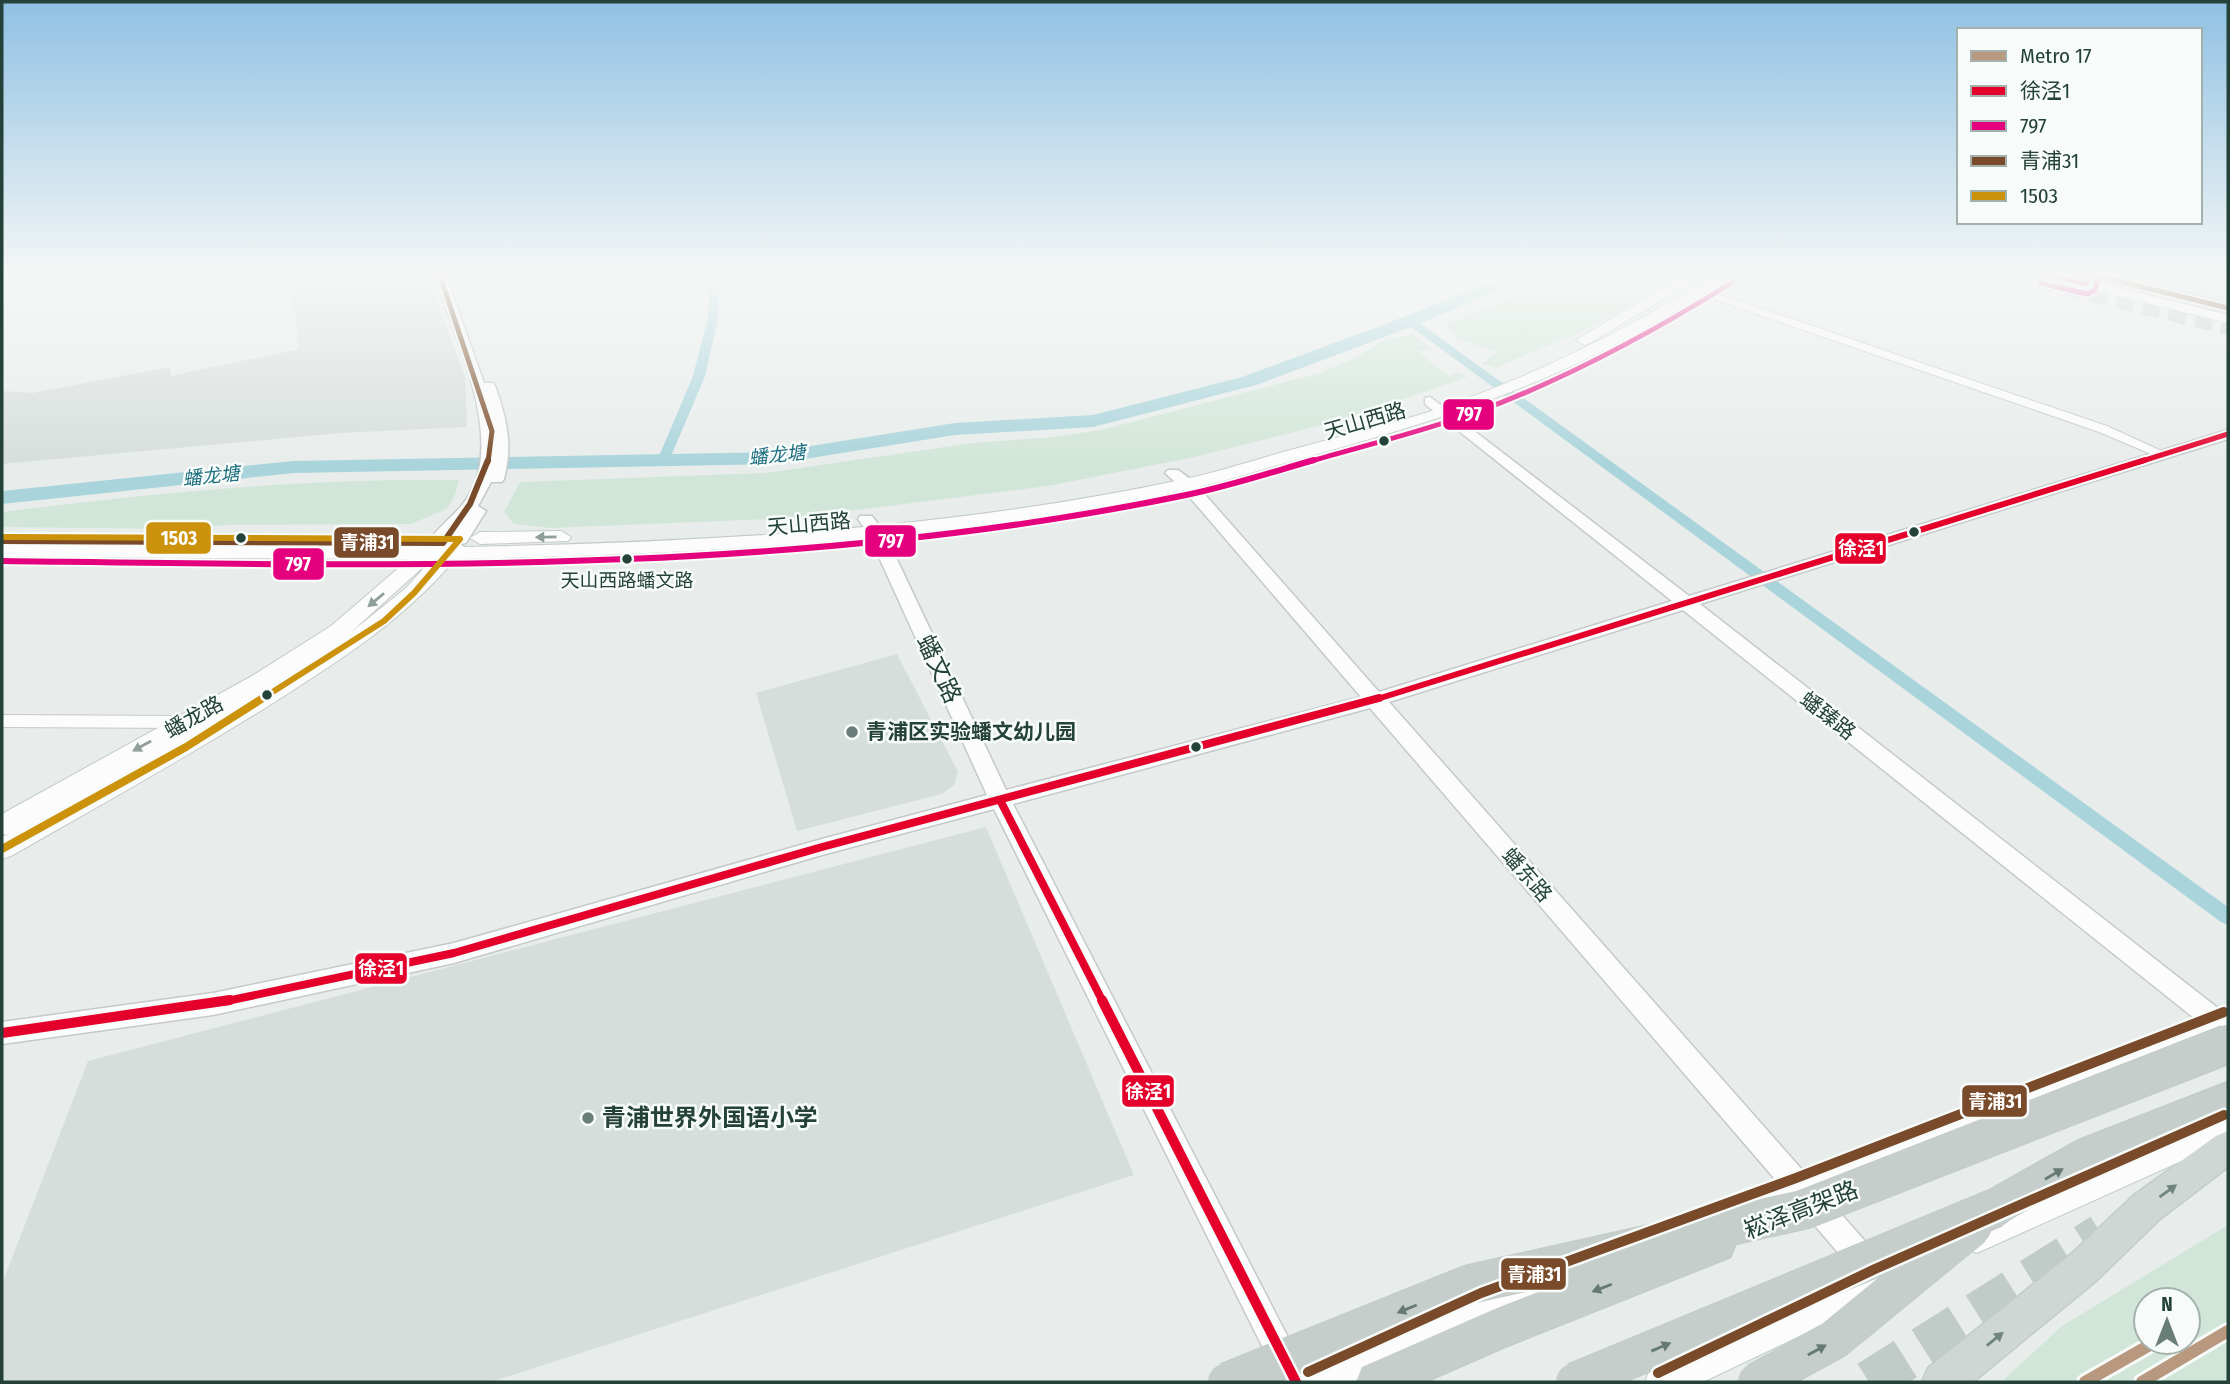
<svg xmlns="http://www.w3.org/2000/svg" width="2230" height="1384" font-family="'Fira Sans Condensed','Noto Sans SC',sans-serif">
	<style>
		.built { fill: #d6dedb }
		.green { fill: #d1e6d8; fill-rule: evenodd }
		.lines { fill: none; stroke-linecap: round; stroke-linejoin: round }
		.canal { fill: #a9d4db; fill-rule: evenodd }
		.river { fill: #a9d4db; fill-rule: evenodd }
		.primary-tunnel { stroke: #c1cbc8; stroke-width: 18; stroke-dasharray: 18 9; stroke-linecap: butt }
		.motorway-tunnel { stroke: #c1cbc8; stroke-width: 43; stroke-dasharray: 43 21; stroke-linecap: butt }
		.minor-casing { stroke: #c5cac8; stroke-width: 2 }
		.tertiary-casing { stroke: #c5cac8; stroke-width: 3 }
		.secondary-casing { stroke: #c3cbc8; stroke-width: 2 }
		.primary-casing { stroke: #c3ccc9; stroke-width: 3 }
		.trunk-casing { stroke: #c3ccc9; stroke-width: 3 }
		.minor { fill: #fcfcfc; fill-rule: evenodd }
		.tertiary { fill: #fcfcfc; fill-rule: evenodd }
		.secondary { fill: #fcfcfc; fill-rule: evenodd }
		.primary { fill: #cfd7d5; fill-rule: evenodd }
		.trunk { fill: #c6cecc; fill-rule: evenodd }
		.trunk-bridge-casing { stroke: #c3ccc9; stroke-width: 40; stroke-linecap: butt }
		.trunk-bridge { stroke: #c6cecc; stroke-width: 38 }
		.bus-1-far3-casing { stroke: #f7fbf9; stroke-width: 9 }
		.bus-1-far2-casing { stroke: #f7fbf9; stroke-width: 10 }
		.bus-1-far1-casing { stroke: #f7fbf9; stroke-width: 13 }
		.bus-1-casing { stroke: #f7fbf9; stroke-width: 15 }
		.bus-2-far1-casing { stroke: #f7fbf9; stroke-width: 9 }
		.bus-2-casing { stroke: #f7fbf9; stroke-width: 10 }
		.bus-3-far2-casing { stroke: #f7fbf9; stroke-width: 9 }
		.bus-3-far1-casing { stroke: #f7fbf9; stroke-width: 10 }
		.bus-3-casing { stroke: #f7fbf9; stroke-width: 15 }
		.bus-4-far1-casing { stroke: #f7fbf9; stroke-width: 10 }
		.bus-4-casing { stroke: #f7fbf9; stroke-width: 13 }
		.bus-1-far3 { stroke: #e4002b; stroke-width: 5 }
		.bus-1-far2 { stroke: #e4002b; stroke-width: 6 }
		.bus-1-far1 { stroke: #e4002b; stroke-width: 8 }
		.bus-1 { stroke: #e4002b; stroke-width: 10 }
		.bus-2-far1 { stroke: #e5007d; stroke-width: 5 }
		.bus-2 { stroke: #e5007d; stroke-width: 6 }
		.bus-3-far2 { stroke: #7a4b2a; stroke-width: 5 }
		.bus-3-far1 { stroke: #7a4b2a; stroke-width: 6 }
		.bus-3 { stroke: #7a4b2a; stroke-width: 10 }
		.bus-4-far1 { stroke: #cd920c; stroke-width: 6 }
		.bus-4 { stroke: #cd920c; stroke-width: 8 }
		.metro-1-casing { stroke: #f7fbf9; stroke-width: 18 }
		.metro-1 { stroke: #b8987f; stroke-width: 12 }
		.oneway { fill: #909f9b }
		.oneway2 { fill: #657a74 }
		.oneway3 { fill: #718580 }
		.bus-dot { fill: #24423a; stroke: #f7fbf9; stroke-width: 2.5 }
		.poi-dot { fill: #697e78; stroke: #f7fbf9; stroke-width: 2.5 }
		.labels { text-anchor: middle; dominant-baseline: central; stroke-width: 5; stroke-linejoin: round; paint-order: stroke }
		.far-water-label { font-size: 19px; font-style: italic; fill: #1c6f80; stroke: #f7fbf9 }
		.bus-label { font-size: 19px; fill: #24423a; stroke: #f7fbf9 }
		.street-label { font-size: 21px; fill: #24423a; stroke: #f7fbf9 }
		.poi-label { font-size: 21px; font-weight: bold; fill: #24423a; stroke: #f7fbf9; text-anchor: start }
		.near-street-label { font-size: 24px; fill: #24423a; stroke: #f7fbf9 }
		.near-poi-label { font-size: 24px; font-weight: bold; fill: #24423a; stroke: #f7fbf9; text-anchor: start }
		.line-badge { stroke: #f7fbf9; stroke-width: 2.5 }
		.badge-label { font-size: 19px; text-anchor: middle; font-weight: bold; fill: #fff }
	</style>
	<rect width="100%" height="100%" fill="#e8edeb"/>
	<path class="built" d="M291,273H426L465,376L467,427L341,433L2,464V391L33,393L170,367L171,376L299,349Z
		M897,654L958,772L954,785L942,794L797,831L756,693Z
		M986,827L1134,1175L491,1382H2V1284L88,1061Z"/>
	<path class="green" d="M1563,273H1680L1621,311L1581,332L1495,368L1482,364L1497,352L1458,339L1445,325L1512,298Z
		M2119,273H2176L2228,290V302L2130,278Z
		M1413,335L1433,349L1417,351L1449,376L1458,372L1467,377L1353,417L1194,457L1048,486L792,518L551,528L514,524L504,512L520,482L766,473L972,443L1056,437L1105,429L1320,373L1353,359L1384,340Z
		M459,480L455,495L447,509L411,524L228,525L177,529L2,527V512C154,493 306,478 459,480Z
		M2228,1225V1382H2001L2062,1326ZM2188,1300V1342H2146V1300Z"/>
	<g class="lines">
		<path class="canal" d="M710,273H720L718,318L705,376L669,461L663,465L659,464L657,461L693,376L708,318Z
			M2184,273H2198L2228,282V288Z
			M1406,319H1414L2228,907V925L2221,922L1406,323Z"/>
		<path class="river" d="M1513,273H1535L1533,276L1416,325L1256,385L1093,427L955,435L773,464L293,473L2,504V491L293,461L773,452L955,423L1093,415L1242,377L1404,317Z"/>
		<path class="primary-tunnel" d="M2012,273L2228,326
			M2087,273L2158,291"/>
		<path class="motorway-tunnel" d="M1869,1382L2102,1235"/>
		<g class="minor-casing">
			<path id="minor" d="M2084,273H2094L2090,286L2081,284Z
				M1680,281L2107,426L2168,454L2166,457H2158L2099,432L1676,286L1675,284Z
				M2,715L186,716L194,722L186,728L2,727Z"/>
		</g>
		<g class="tertiary-casing">
			<path id="tertiary" d="M433,273H445L484,383H493L495,386C507,419 513,445 504,479L502,482H491L478,506L486,511L466,543L460,544L452,539L459,528L444,543H432L430,539C443,522 462,510 472,490C502,430 453,332 433,273Z
				M1430,397L1689,596L2228,430V439L1700,604L2228,1016V1041L2219,1038L1683,610L1389,702L1879,1257L1884,1267L1879,1277L1869,1282L1859,1277L1370,708L1013,804L1311,1382H1280L994,809L822,855L454,963L213,1015L2,1044V1022L213,993L454,943L822,839L987,795L868,533L858,519L860,516H872L884,532L1006,790L1361,697L1181,487L1165,473L1168,470H1178L1193,481L1379,692L1672,601L1425,404V398Z"/>
		</g>
		<g class="secondary-casing">
			<path id="secondary" d="M1689,273H1706L1590,343L1584,345L1576,340Z
				M1718,273H1734C1722,285 1705,294 1690,303C1656,323 1621,343 1584,360C1497,402 1407,429 1314,455C1271,466 1229,481 1185,490C945,543 699,554 455,559C404,620 339,661 273,703C187,757 99,806 11,856L2,859V837L8,834L2,835V814L252,676L331,626L409,559L2,557V545L422,547L430,544L443,547L454,541L464,547C705,542 948,530 1185,479C1223,471 1260,458 1298,448C1348,434 1399,423 1449,405C1543,372 1633,326 1718,273ZM432,559L406,588L350,633Z
				M2036,273H2059L2228,315V323L2038,276Z
				M561,531L571,537L568,541L480,544L470,538L480,532Z
				M2228,1009V1035L1745,1224L1733,1219L1728,1208L1733,1197L1745,1192Z
				M2228,1110V1140L1977,1253L1965,1248L1960,1236L1965,1224Z
				M1907,1250L1919,1255L1924,1267L1919,1279L1703,1382H1645L1650,1369Z
				M1538,1267L1550,1272L1555,1284L1550,1296L1491,1318L1353,1382H1294L1299,1369L1473,1291Z"/>
		</g>
		<g class="primary-casing">
			<path id="primary" d="M2158,286L2228,303V313L2152,294L2150,291L2152,288Z
				M2228,1131V1167L2160,1219L2096,1281L1973,1382H1922L1928,1368L2070,1255L2134,1195L2216,1136Z"/>
		</g>
		<g class="trunk-casing">
			<path id="trunk" d="M2228,1082V1115L2103,1165L2009,1221L1995,1227L1981,1221L1976,1208L1981,1195L2077,1141Z
				M1716,1223L1730,1229L1736,1243L1730,1257L1507,1346L1425,1382H1356L1362,1367L1497,1308Z"/>
		</g>
		<use href="#minor" class="minor"/>
		<use href="#tertiary" class="tertiary"/>
		<use href="#secondary" class="secondary"/>
		<use href="#primary" class="primary"/>
		<use href="#trunk" class="trunk"/>
		<g class="trunk-bridge-casing">
			<path id="trunk-bridge" d="M1227,1382L1470,1284L1803,1210L2228,1044
				M1575,1382L1995,1208
				M1757,1382L1834,1340L1973,1226"/>
		</g>
		<use href="#trunk-bridge" class="trunk-bridge"/>
		<g class="bus-1-far3-casing">
			<path id="bus-1-far3" d="M2043,273L2086,284L2089,273
				M2139,462L2228,434"/>
		</g>
		<g class="bus-1-far2-casing">
			<path id="bus-1-far2" d="M1374,700L2145,460"/>
		</g>
		<g class="bus-1-far1-casing">
			<path id="bus-1-far1" d="M1000,800L1103,1002
				M222,1002L454,953L822,847L1379,698"/>
		</g>
		<g class="bus-1-casing">
			<path id="bus-1" d="M1102,1000L1296,1382
				M2,1033L230,1000"/>
		</g>
		<g class="bus-2-far1-casing">
			<path id="bus-2-far1" d="M2040,283L2087,294L2095,290L2099,276
				M1308,462C1366,445 1425,431 1482,410C1570,377 1653,332 1733,282"/>
		</g>
		<g class="bus-2-casing">
			<path id="bus-2" d="M2,561C397,566 797,576 1186,495C1230,486 1272,472 1314,460"/>
		</g>
		<g class="bus-3-far2-casing">
			<path id="bus-3-far2" d="M2085,273L2228,308
				M440,276L492,431L488,462"/>
		</g>
		<g class="bus-3-far1-casing">
			<path id="bus-3-far1" d="M2,541L443,543L470,504L488,460"/>
		</g>
		<g class="bus-3-casing">
			<path id="bus-3" d="M1308,1372L1481,1293L1796,1178L2224,1012
				M1658,1373L1875,1269L2224,1115"/>
		</g>
		<g class="bus-4-far1-casing">
			<path id="bus-4-far1" d="M2,537L460,539
				M260,700L384,621L414,593L460,539"/>
		</g>
		<g class="bus-4-casing">
			<path id="bus-4" d="M2,849L186,747L263,698"/>
		</g>
		<use href="#bus-1-far3" class="bus-1-far3"/>
		<use href="#bus-1-far2" class="bus-1-far2"/>
		<use href="#bus-1-far1" class="bus-1-far1"/>
		<use href="#bus-1" class="bus-1"/>
		<use href="#bus-2-far1" class="bus-2-far1"/>
		<use href="#bus-2" class="bus-2"/>
		<use href="#bus-3-far2" class="bus-3-far2"/>
		<use href="#bus-3-far1" class="bus-3-far1"/>
		<use href="#bus-3" class="bus-3"/>
		<use href="#bus-4-far1" class="bus-4-far1"/>
		<use href="#bus-4" class="bus-4"/>
		<g class="metro-1-casing">
			<path id="metro-1" d="M2085,1382L2155,1342
				M2142,1382L2228,1331"/>
		</g>
		<use href="#metro-1" class="metro-1"/>
	</g>
	<defs><path id="oneway-solid" d="M-6-.8H1V-3.2L6.5 0L1 3.2V.8H-6Z" transform="scale(1.75)"/></defs>
	<g class="oneway">
		<use href="#oneway-solid" transform="translate(546 537) rotate(179)"/>
		<use href="#oneway-solid" transform="translate(376 600) rotate(140)"/>
		<use href="#oneway-solid" transform="translate(142 746) rotate(151)"/>
	</g>
	<g class="oneway2">
		<use href="#oneway-solid" transform="translate(2054 1174) rotate(-30)"/>
		<use href="#oneway-solid" transform="translate(1602 1288) rotate(159)"/>
		<use href="#oneway-solid" transform="translate(1407 1309) rotate(158)"/>
		<use href="#oneway-solid" transform="translate(1661 1347) rotate(-23)"/>
		<use href="#oneway-solid" transform="translate(1817 1350) rotate(-29)"/>
	</g>
	<g class="oneway3">
		<use href="#oneway-solid" transform="translate(2168 1191) rotate(-36)"/>
		<use href="#oneway-solid" transform="translate(1995 1339) rotate(-39)"/>
	</g>
	<linearGradient id="sky" x2="0" y2="1"><stop stop-color="#8fc1e3"/><stop offset="0.59" stop-color="#f5f7f6"/><stop offset="1" stop-color="#f5f7f6" stop-opacity="0"/></linearGradient>
	<rect width="2230" height="466" fill="url(#sky)"/>
	<g class="bus-dot">
		<circle cx="1384" cy="441" r="6"/>
		<circle cx="1914" cy="532" r="6"/>
		<circle cx="241" cy="538" r="6"/>
		<circle cx="627" cy="559" r="6"/>
		<circle cx="267" cy="695" r="6"/>
		<circle cx="1196" cy="747" r="6"/>
	</g>
	<g class="poi-dot">
		<circle cx="852" cy="732" r="7"/>
		<circle cx="588" cy="1118" r="7"/>
	</g>
	<g class="labels">
		<g class="far-water-label">
			<text transform="translate(777 455) rotate(-6)">蟠龙塘</text>
			<text transform="translate(211 476) rotate(-6)">蟠龙塘</text>
		</g>
		<g class="bus-label">
			<text x="627" y="580">天山西路蟠文路</text>
		</g>
		<g class="street-label">
			<text transform="translate(1365 421) rotate(-16)">天山西路</text>
			<text transform="translate(809 524) rotate(-5)">天山西路</text>
			<text transform="translate(1828 716) rotate(38)">蟠臻路</text>
			<text transform="translate(194 717) rotate(-29)">蟠龙路</text>
			<text transform="translate(1527 875) rotate(49)">蟠东路</text>
		</g>
		<g class="poi-label">
			<text x="866" y="732">青浦区实验蟠文幼儿园</text>
		</g>
		<g class="near-street-label">
			<text transform="translate(939 669) rotate(65)">蟠文路</text>
			<text transform="translate(1801 1210) rotate(-21)">崧泽高架路</text>
		</g>
		<g class="near-poi-label">
			<text x="602" y="1118">青浦世界外国语小学</text>
		</g>
	</g>
	<g class="line-badge">
		<rect x="1442" y="398" width="53" height="33" rx="7" fill="#e5007d"/>
		<rect x="145" y="521" width="67" height="34" rx="7" fill="#cd920c"/>
		<rect x="864" y="524" width="53" height="34" rx="7" fill="#e5007d"/>
		<rect x="333" y="526" width="67" height="33" rx="7" fill="#7a4b2a"/>
		<rect x="1834" y="532" width="53" height="33" rx="7" fill="#e4002b"/>
		<rect x="272" y="547" width="53" height="34" rx="7" fill="#e5007d"/>
		<rect x="354" y="952" width="54" height="33" rx="7" fill="#e4002b"/>
		<rect x="1121" y="1074" width="54" height="34" rx="7" fill="#e4002b"/>
		<rect x="1961" y="1084" width="67" height="34" rx="7" fill="#7a4b2a"/>
		<rect x="1500" y="1257" width="67" height="34" rx="7" fill="#7a4b2a"/>
	</g>
	<g class="badge-label">
		<text x="1469" y="421">797</text>
		<text x="179" y="545">1503</text>
		<text x="891" y="548">797</text>
		<text x="367" y="549">青浦31</text>
		<text x="1861" y="555">徐泾1</text>
		<text x="298" y="571">797</text>
		<text x="381" y="975">徐泾1</text>
		<text x="1148" y="1098">徐泾1</text>
		<text x="1995" y="1108">青浦31</text>
		<text x="1534" y="1281">青浦31</text>
	</g>
	<rect width="2230" height="1384" fill="none" stroke="#24423a" stroke-width="7"/>
	<rect x="1957" y="28" width="245" height="196" fill="#f7fbf9" stroke="#a3b1ad" stroke-width="2"/>
	<rect x="1971" y="51" width="35" height="10" fill="#b8987f" stroke="#a3b1ad" stroke-width="2"/>
	<text x="2020" y="63" font-size="21" fill="#24423a">Metro 17</text>
	<rect x="1971" y="86" width="35" height="10" fill="#e4002b" stroke="#a3b1ad" stroke-width="2"/>
	<text x="2020" y="98" font-size="21" fill="#24423a">徐泾1</text>
	<rect x="1971" y="121" width="35" height="10" fill="#e5007d" stroke="#a3b1ad" stroke-width="2"/>
	<text x="2020" y="133" font-size="21" fill="#24423a">797</text>
	<rect x="1971" y="156" width="35" height="10" fill="#7a4b2a" stroke="#a3b1ad" stroke-width="2"/>
	<text x="2020" y="168" font-size="21" fill="#24423a">青浦31</text>
	<rect x="1971" y="191" width="35" height="10" fill="#cd920c" stroke="#a3b1ad" stroke-width="2"/>
	<text x="2020" y="203" font-size="21" fill="#24423a">1503</text>
	<g transform="translate(2167 1321)"><circle r="33" fill="#f7fbf9" stroke="#a3b1ad" stroke-width="2"/>
	<path d="M0-5L12 26L0 18L-12 26Z" fill="#697e78"/>
	<text y="-10" font-size="19" font-weight="bold" text-anchor="middle" fill="#24423a">N</text>
	</g>
</svg>
